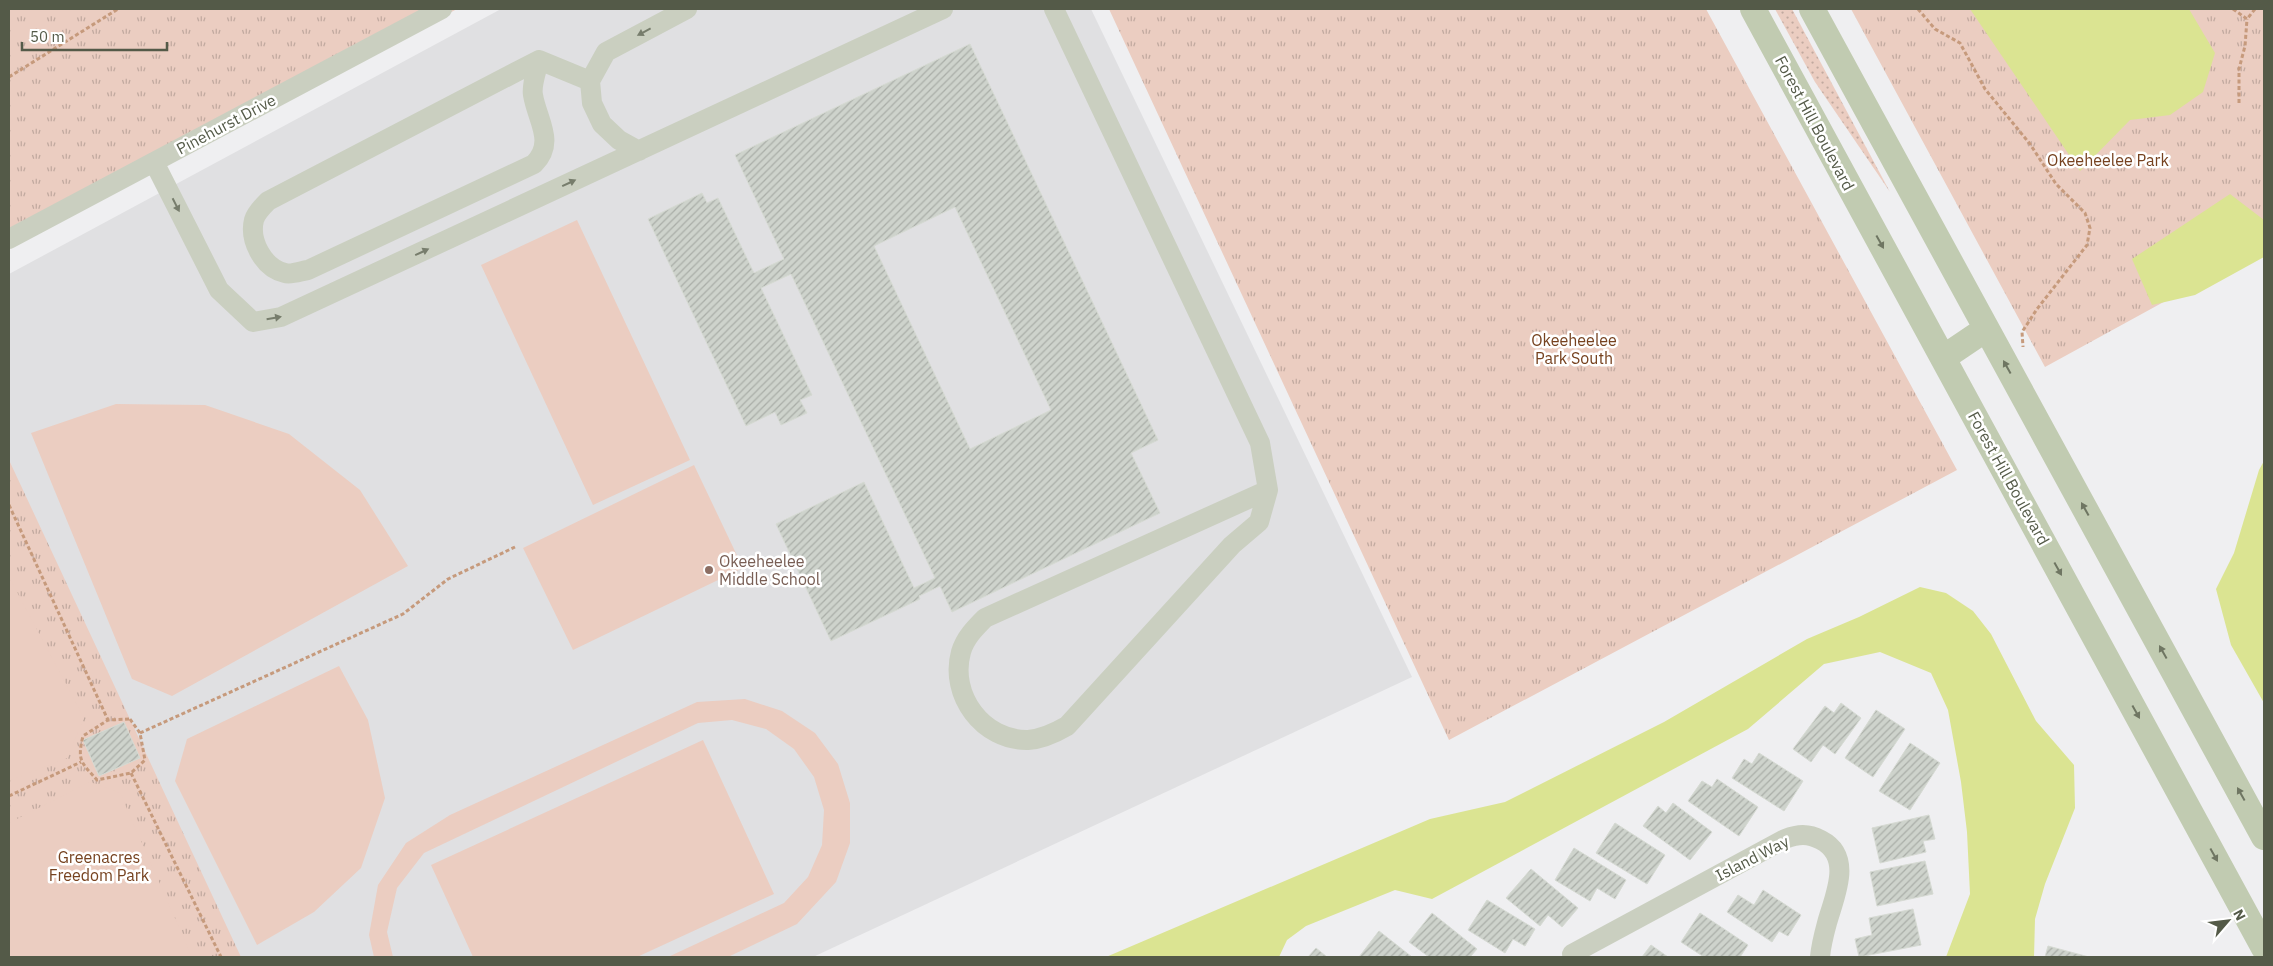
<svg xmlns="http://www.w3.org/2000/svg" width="2273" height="966" font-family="'IBM Plex Sans',sans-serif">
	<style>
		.education { fill: #e0e0e2 }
		.grass { fill: url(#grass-dots) }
		.park { fill: url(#park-tufts) }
		.pitch { fill: #ebcdc1 }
		.water { fill: #dbe492 }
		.building { fill: url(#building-hatch); stroke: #d6dad3; fill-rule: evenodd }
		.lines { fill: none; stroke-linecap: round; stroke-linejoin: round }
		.path { stroke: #c69a7c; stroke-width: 3; stroke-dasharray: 4 2.5; stroke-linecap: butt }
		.minor { stroke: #cacfc0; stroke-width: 20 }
		.major { stroke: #c1cbb1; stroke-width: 26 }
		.oneway { fill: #777d6c }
		.oneway2 { fill: #6f7662 }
		.education-dot { fill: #8d6e63; stroke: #fff; stroke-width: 2 }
		.labels { text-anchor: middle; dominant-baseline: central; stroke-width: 5; stroke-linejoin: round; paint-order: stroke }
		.street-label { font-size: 16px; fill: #545a48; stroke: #fff }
		.park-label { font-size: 16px; fill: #76421f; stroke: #fff }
		.education-label { font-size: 16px; fill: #785e54; stroke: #fff; text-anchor: start }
	</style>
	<defs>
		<pattern id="grass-dots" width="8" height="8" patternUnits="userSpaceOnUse" patternTransform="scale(1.25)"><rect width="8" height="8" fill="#ebcdc1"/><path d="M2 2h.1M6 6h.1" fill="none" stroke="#c1a99f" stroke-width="1.8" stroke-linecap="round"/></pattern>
		<pattern id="park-tufts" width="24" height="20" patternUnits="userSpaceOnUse" patternTransform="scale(1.25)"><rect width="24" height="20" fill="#ebcdc1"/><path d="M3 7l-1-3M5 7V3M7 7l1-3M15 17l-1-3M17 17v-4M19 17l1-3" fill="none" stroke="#c1a99f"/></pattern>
		<pattern id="building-hatch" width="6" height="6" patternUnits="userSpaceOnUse" patternTransform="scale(1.25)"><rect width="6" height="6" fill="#ced3cc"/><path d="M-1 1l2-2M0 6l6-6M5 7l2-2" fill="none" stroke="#aaaea8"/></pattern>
	</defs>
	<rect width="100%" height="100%" fill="#efeff1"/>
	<path class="education" d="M501,9H1091L1412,677L813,957H239L9,463V274Z"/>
	<path class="grass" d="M1775,9H1792L1890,192L1815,82Z"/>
	<path class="park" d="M9,9H457L9,246Z
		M1109,9H1706L1957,470L1449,740Z
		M1851,9H2264V247L2045,367Z
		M9,460L241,957H9Z"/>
	<path class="pitch" d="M577,220L690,460L593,505L481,265Z
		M116,404L205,405L289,434L360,490L408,566L172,696L132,679L31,433Z
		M694,465L743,568L573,650L523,548Z
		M9,577L84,718L67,758L9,781Z
		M339,666L368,720L385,798L361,868L314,912L257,945L175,781L187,739Z
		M745,699L782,711L815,733L838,764L850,803V843L836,882L797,924L728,957H668L784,903L808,877L822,845L824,810L814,777L794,749L766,729L732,720L698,723L424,853L397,888L387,932L393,957H374L369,935L378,885L406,843L450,815L697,702Z
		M703,740L774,894L637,957H473L431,865Z
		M90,782L120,793L192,957H9V823Z"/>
	<path class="water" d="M1970,9H2189L2215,53L2203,92L2170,115L2130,120L2080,171Z
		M2230,194L2264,220V257L2195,295L2152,305L2132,259Z
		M2264,461V703L2231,645L2216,589L2234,553L2259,470Z
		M1920,587L1946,593L1973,611L1991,634L2036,721L2074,765L2075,808L2045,884L2035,919L2034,957H1946L1970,894L1967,832L1961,782L1948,710L1931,673L1880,652L1824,664L1748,729L1432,899L1395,890L1306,926L1287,940L1279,957H1106L1430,819L1505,802L1664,722L1807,639L1859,617Z"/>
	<path class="building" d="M970,44L1158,440L1131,453L1160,513L952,612L940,586L919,596L920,599L831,641L776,524L864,482L914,588L935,578L791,274L761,288L812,395L800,400L807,413L781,425L775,412L746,426L648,219L702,193L707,203L718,198L754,273L784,259L735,155ZM955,207L1051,410L970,449L874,246Z
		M1841,703L1861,718L1835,754L1823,745L1811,762L1793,749L1825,706L1834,713Z
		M1876,710L1905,729L1873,777L1845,758Z
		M124,722L140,758L99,776L83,740Z
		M1910,743L1940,763L1910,810L1879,791Z
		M1759,753L1803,781L1784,811L1732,778L1744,759L1752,764Z
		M1717,779L1758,807L1739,836L1688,801L1702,781L1712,787Z
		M1673,803L1712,832L1690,860L1643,826L1658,806L1666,813Z
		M1929,815L1935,839L1923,841L1926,852L1880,863L1872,828Z
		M1615,823L1665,855L1647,884L1596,853Z
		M1574,848L1626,880L1615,899L1597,888L1590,901L1555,880Z
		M1925,861L1933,894L1877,906L1870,872Z
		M1531,869L1578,908L1562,927L1548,915L1540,926L1506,898Z
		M1763,890L1801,915L1788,936L1779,931L1772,942L1727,912L1738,895L1754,905Z
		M1487,900L1535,929L1525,946L1513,939L1505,953L1468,930Z
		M1913,909L1921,945L1859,957L1855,939L1872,935L1869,918Z
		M1432,913L1477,949L1470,957H1429L1409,942Z
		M1700,913L1748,945L1740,957H1704L1681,942Z
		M1379,931L1412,957H1359Z
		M1651,945L1668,957H1642Z
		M2048,946L2089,957H2045Z
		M1316,948L1327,957H1308Z"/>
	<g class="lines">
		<path class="path" d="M1918,9L1935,29L1960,43L1985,89L2030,144L2056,184L2085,213L2090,228L2087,245L2037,309L2022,332L2023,347
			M2233,9L2247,19L2255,9
			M9,77L118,9
			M2239,103V69L2245,46L2247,19
			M9,505L108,720
			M130,719L140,733L145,760L131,773L97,780C81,762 77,761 83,736L108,720Z
			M140,733L403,614L448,579L515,547
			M131,773L221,957
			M9,796L81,762"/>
		<path class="minor" d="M1054,9L1260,443L1268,490L1259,522L1232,545L1067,726C1055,733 1042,739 1028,740C983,741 949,695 961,652C965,638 975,628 985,618L1268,490
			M539,60C537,70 531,85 533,95C537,120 556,142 534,164L308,270C301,271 291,275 285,273C263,268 249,240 254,220C256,213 263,206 268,201L539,60L590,81
			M639,151L619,140L602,124L592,103L590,81L606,52L687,9
			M154,162L219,290L253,322L281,317L943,9
			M9,239L442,9
			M1574,957L1572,954L1785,839C1798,834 1808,833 1821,840C1854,857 1834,897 1827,923C1824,934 1821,946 1820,957"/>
		<path class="major" d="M1753,9L2264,948
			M1812,9L2264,837
			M1943,358L1986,329"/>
	</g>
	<defs><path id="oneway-solid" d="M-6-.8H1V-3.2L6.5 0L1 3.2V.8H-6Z" transform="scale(1.25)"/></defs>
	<g class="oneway">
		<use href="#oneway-solid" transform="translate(644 32) rotate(152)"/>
		<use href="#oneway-solid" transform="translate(569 183) rotate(-25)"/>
		<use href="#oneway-solid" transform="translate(176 205) rotate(63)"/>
		<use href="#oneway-solid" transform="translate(422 252) rotate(-25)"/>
		<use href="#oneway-solid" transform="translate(274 318) rotate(-10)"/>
	</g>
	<g class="oneway2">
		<use href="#oneway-solid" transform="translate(1880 242) rotate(61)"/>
		<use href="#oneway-solid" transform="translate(2007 367) rotate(-119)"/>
		<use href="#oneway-solid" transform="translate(2085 509) rotate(-119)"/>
		<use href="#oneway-solid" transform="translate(2058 569) rotate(61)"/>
		<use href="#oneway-solid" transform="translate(2163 652) rotate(-119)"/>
		<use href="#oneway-solid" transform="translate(2136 712) rotate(61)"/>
		<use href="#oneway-solid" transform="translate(2241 794) rotate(-119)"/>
		<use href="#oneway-solid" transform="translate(2214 855) rotate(61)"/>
	</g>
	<circle class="education-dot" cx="709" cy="570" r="5"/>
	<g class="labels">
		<g class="street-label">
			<text transform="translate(1815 123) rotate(62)">Forest Hill Boulevard</text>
			<text transform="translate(226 124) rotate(-28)">Pinehurst Drive</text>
			<text transform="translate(2009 478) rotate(61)">Forest Hill Boulevard</text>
			<text transform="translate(1752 858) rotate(-27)">Island Way</text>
		</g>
		<g class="park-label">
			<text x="2108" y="160">Okeeheelee Park</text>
			<text x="1574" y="340">Okeeheelee<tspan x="1574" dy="18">Park South</tspan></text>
			<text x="99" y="857">Greenacres<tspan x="99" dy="18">Freedom Park</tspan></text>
		</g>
		<g class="education-label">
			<text x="719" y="561">Okeeheelee<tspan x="719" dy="18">Middle School</tspan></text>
		</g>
	</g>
	<rect width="2273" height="966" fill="none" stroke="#545a48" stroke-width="20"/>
	<g transform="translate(2228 921) rotate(62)" stroke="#ffffff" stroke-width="4" paint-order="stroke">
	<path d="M0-4L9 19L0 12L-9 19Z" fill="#545a48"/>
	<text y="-8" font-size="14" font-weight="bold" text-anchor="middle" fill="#545a48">N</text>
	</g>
	<path d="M22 42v8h145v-8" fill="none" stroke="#545a48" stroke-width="2.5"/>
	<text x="30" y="42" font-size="15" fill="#545a48" stroke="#ffffff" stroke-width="4" paint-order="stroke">50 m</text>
</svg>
